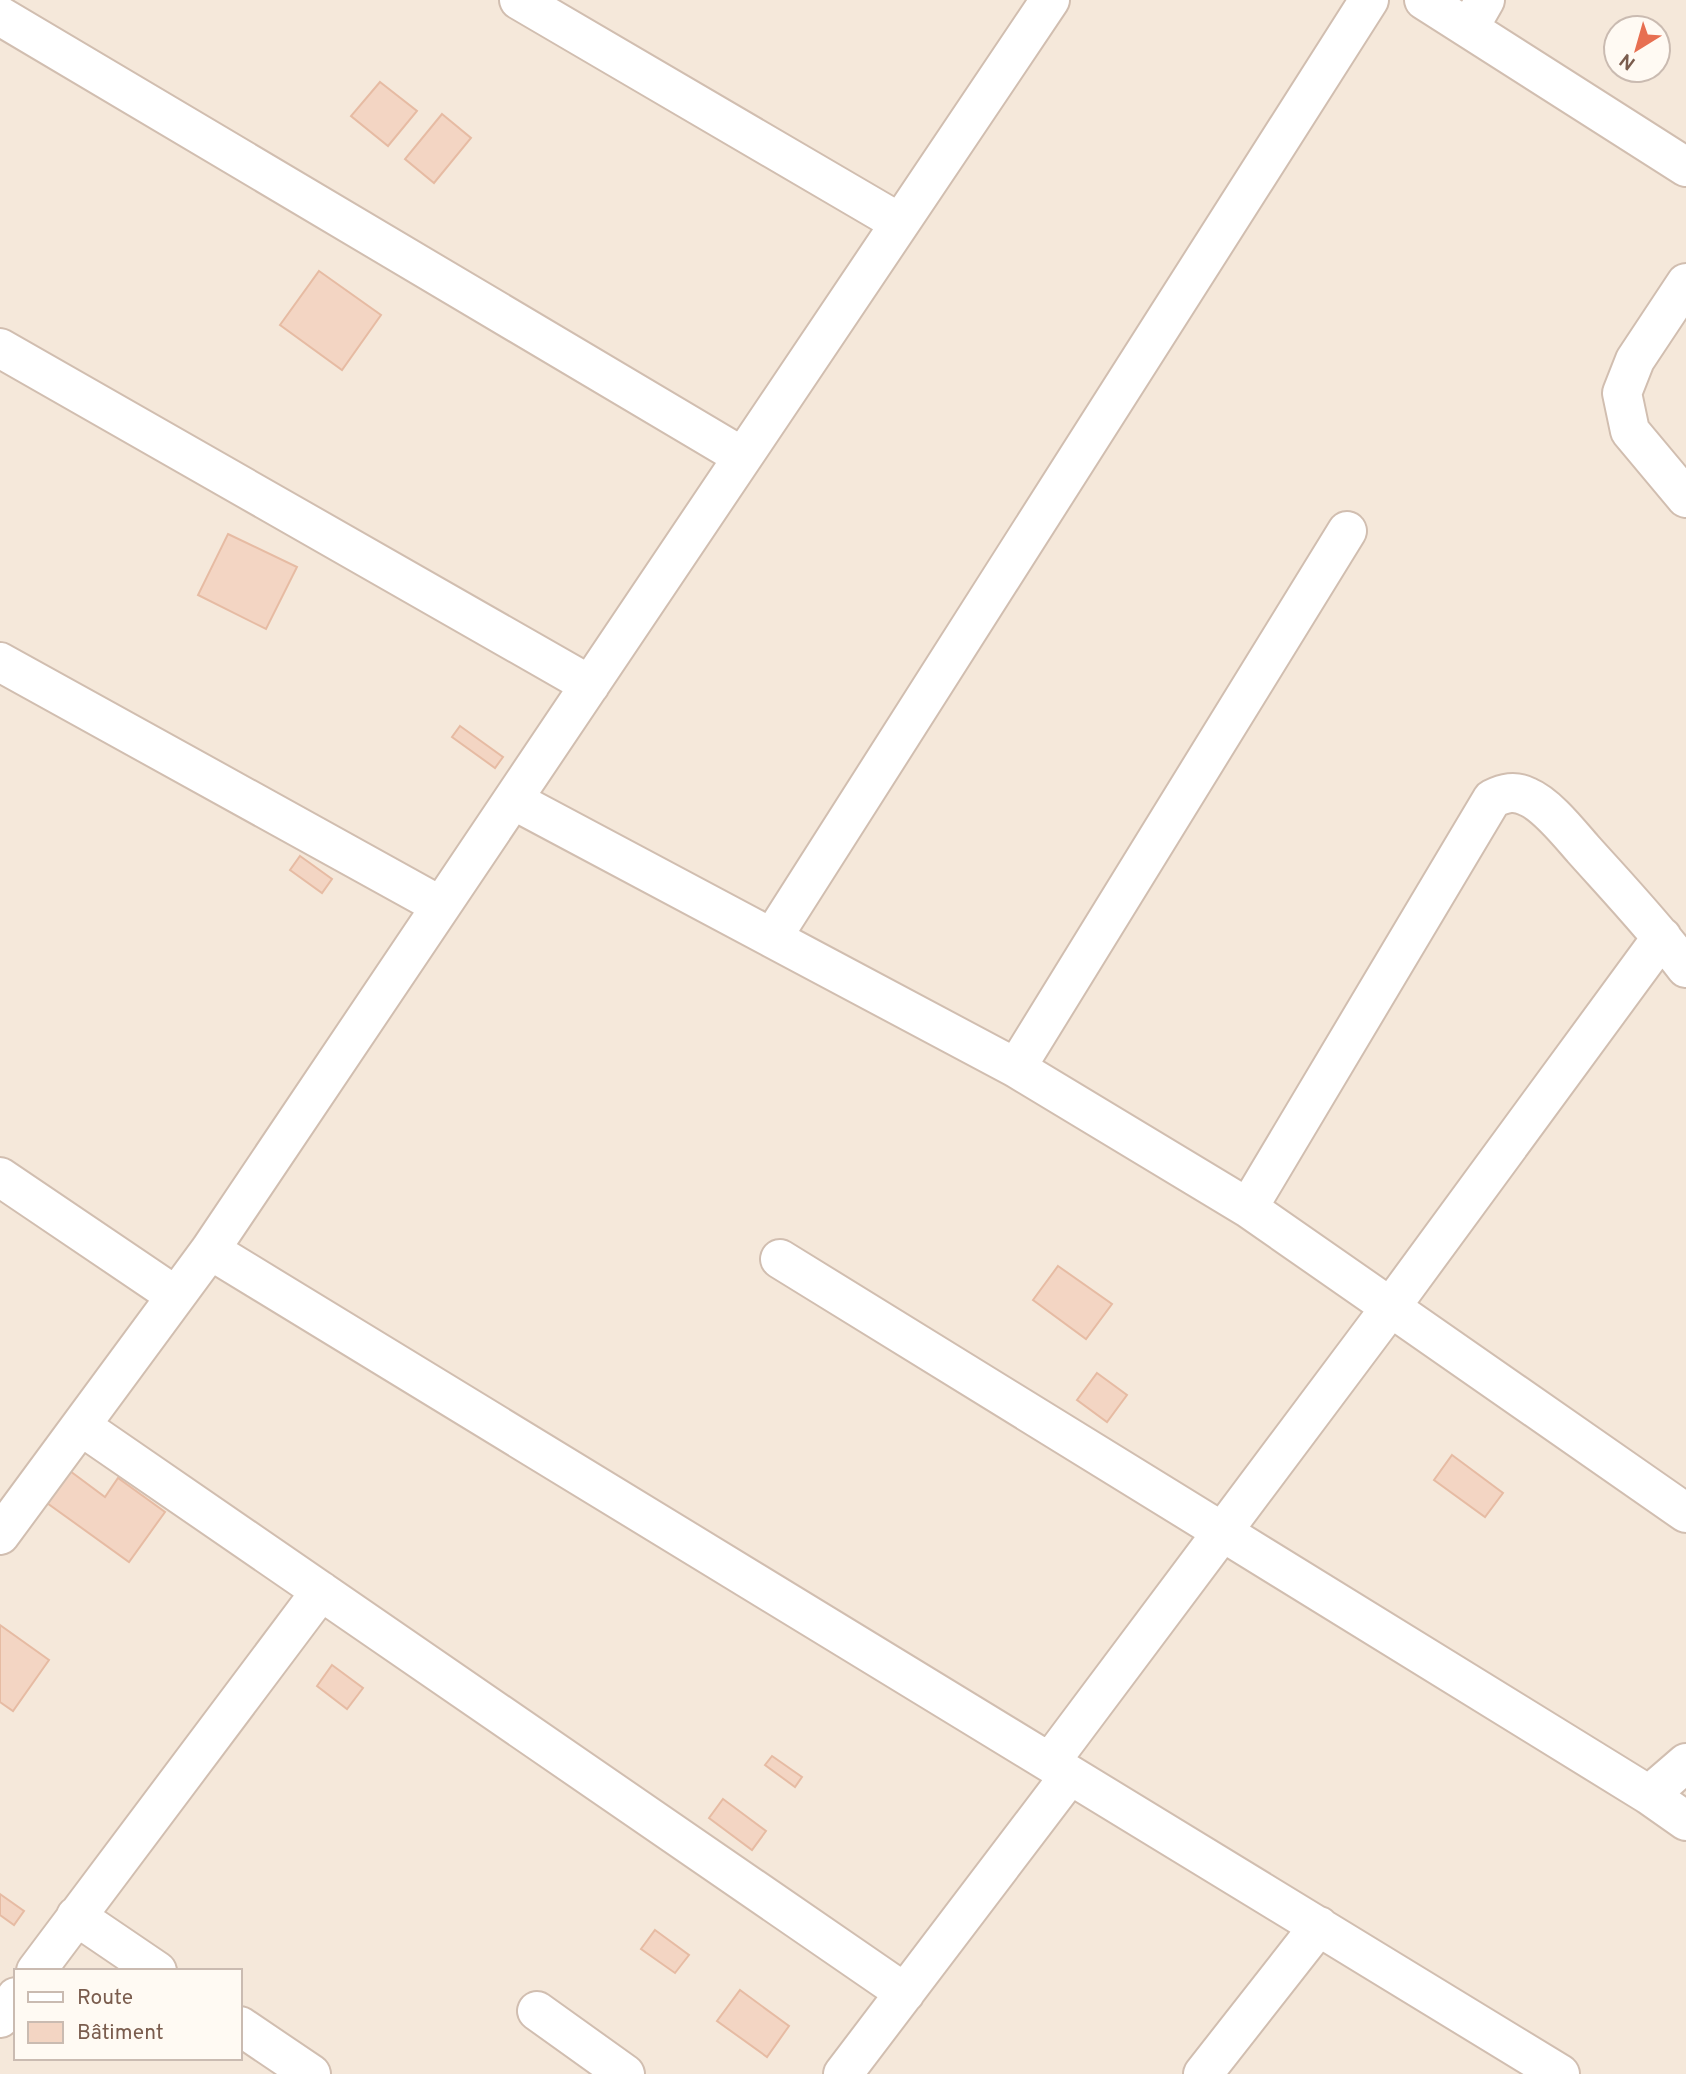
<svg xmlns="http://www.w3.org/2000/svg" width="1686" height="2074" font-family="Overpass,sans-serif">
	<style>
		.residential { fill: #f5e8da; fill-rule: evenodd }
		.building { fill: #f3d5c3; stroke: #e6bba3; stroke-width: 2 }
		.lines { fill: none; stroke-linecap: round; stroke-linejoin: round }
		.minor-casing { stroke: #d1beb0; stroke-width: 42 }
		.minor { stroke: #fff; stroke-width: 38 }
	</style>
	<rect width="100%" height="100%" fill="#fdf6ec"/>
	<path class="residential" d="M0,0H1686V2074H0ZM1616,28H1658V70H1616ZM16,1971H240V2058H16Z"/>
	<path class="building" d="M380,82L417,111L388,146L351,116Z
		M442,114L471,138L434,183L405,159Z
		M319,271L381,315L342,370L280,325Z
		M228,534L297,567L266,629L198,595Z
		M460,726L503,757L495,768L452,737Z
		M300,856L332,879L322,893L290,870Z
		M1058,1266L1112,1304L1086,1339L1033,1300Z
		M1097,1373L1127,1395L1107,1422L1077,1400Z
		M1452,1455L1503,1493L1485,1517L1434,1480Z
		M70,1471L105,1497L118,1478L165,1512L129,1562L47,1503Z
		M0,1625L49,1660L13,1711L0,1702Z
		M332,1665L363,1688L347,1709L317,1686Z
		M772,1756L802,1777L795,1787L765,1765Z
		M723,1799L766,1831L752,1850L709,1818Z
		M0,1894L24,1911L14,1925L0,1915Z
		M655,1930L689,1955L675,1973L641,1949Z
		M740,1990L789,2026L767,2057L717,2021Z"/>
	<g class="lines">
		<g class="minor-casing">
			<path id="minor" d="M519,0L900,223
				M1424,0L1686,167
				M0,16L743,457
				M1469,28L1485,0
				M1686,283L1635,360L1622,393L1630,431L1686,498
				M0,348L590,685
				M0,662L441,906
				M513,800L1016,1068L1248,1208L1686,1513
				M772,938L1369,0
				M1016,1068L1347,531
				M0,1177L176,1296
				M1248,1208L1492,799C1504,793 1515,790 1528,797C1547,805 1569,833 1583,849C1618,888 1654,926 1686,968
				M210,1250L1560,2074
				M780,1259L1649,1795L1686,1821
				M94,1435L905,1993
				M0,1535L210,1250L1050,0
				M1050,1762L1390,1308L1662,937
				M1649,1795L1686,1763
				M76,1916L157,1971
				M36,1971L321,1591
				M537,2011L625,2074
				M0,2018L16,1997
				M240,2026L311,2074
				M843,2074L1070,1775
				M1203,2074L1319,1926"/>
		</g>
		<use href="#minor" class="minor"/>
	</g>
	<rect x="14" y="1969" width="228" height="91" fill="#fffaf3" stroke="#cabbb1" stroke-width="2"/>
	<rect x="28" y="1992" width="35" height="10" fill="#ffffff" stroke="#cabbb1" stroke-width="2"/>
	<text x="77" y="2004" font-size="21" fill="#7a5c4d">Route</text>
	<rect x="28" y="2022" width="35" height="21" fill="#f3d5c3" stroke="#cabbb1" stroke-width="2"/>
	<text x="77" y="2039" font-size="21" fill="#7a5c4d">Bâtiment</text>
	<g transform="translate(1637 49) rotate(217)"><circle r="33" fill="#fffaf3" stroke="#cabbb1" stroke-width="2"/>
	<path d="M0-5L12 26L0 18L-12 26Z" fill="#e76f51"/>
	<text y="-10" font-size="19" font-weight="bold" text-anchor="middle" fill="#7a5c4d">N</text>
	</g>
</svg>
